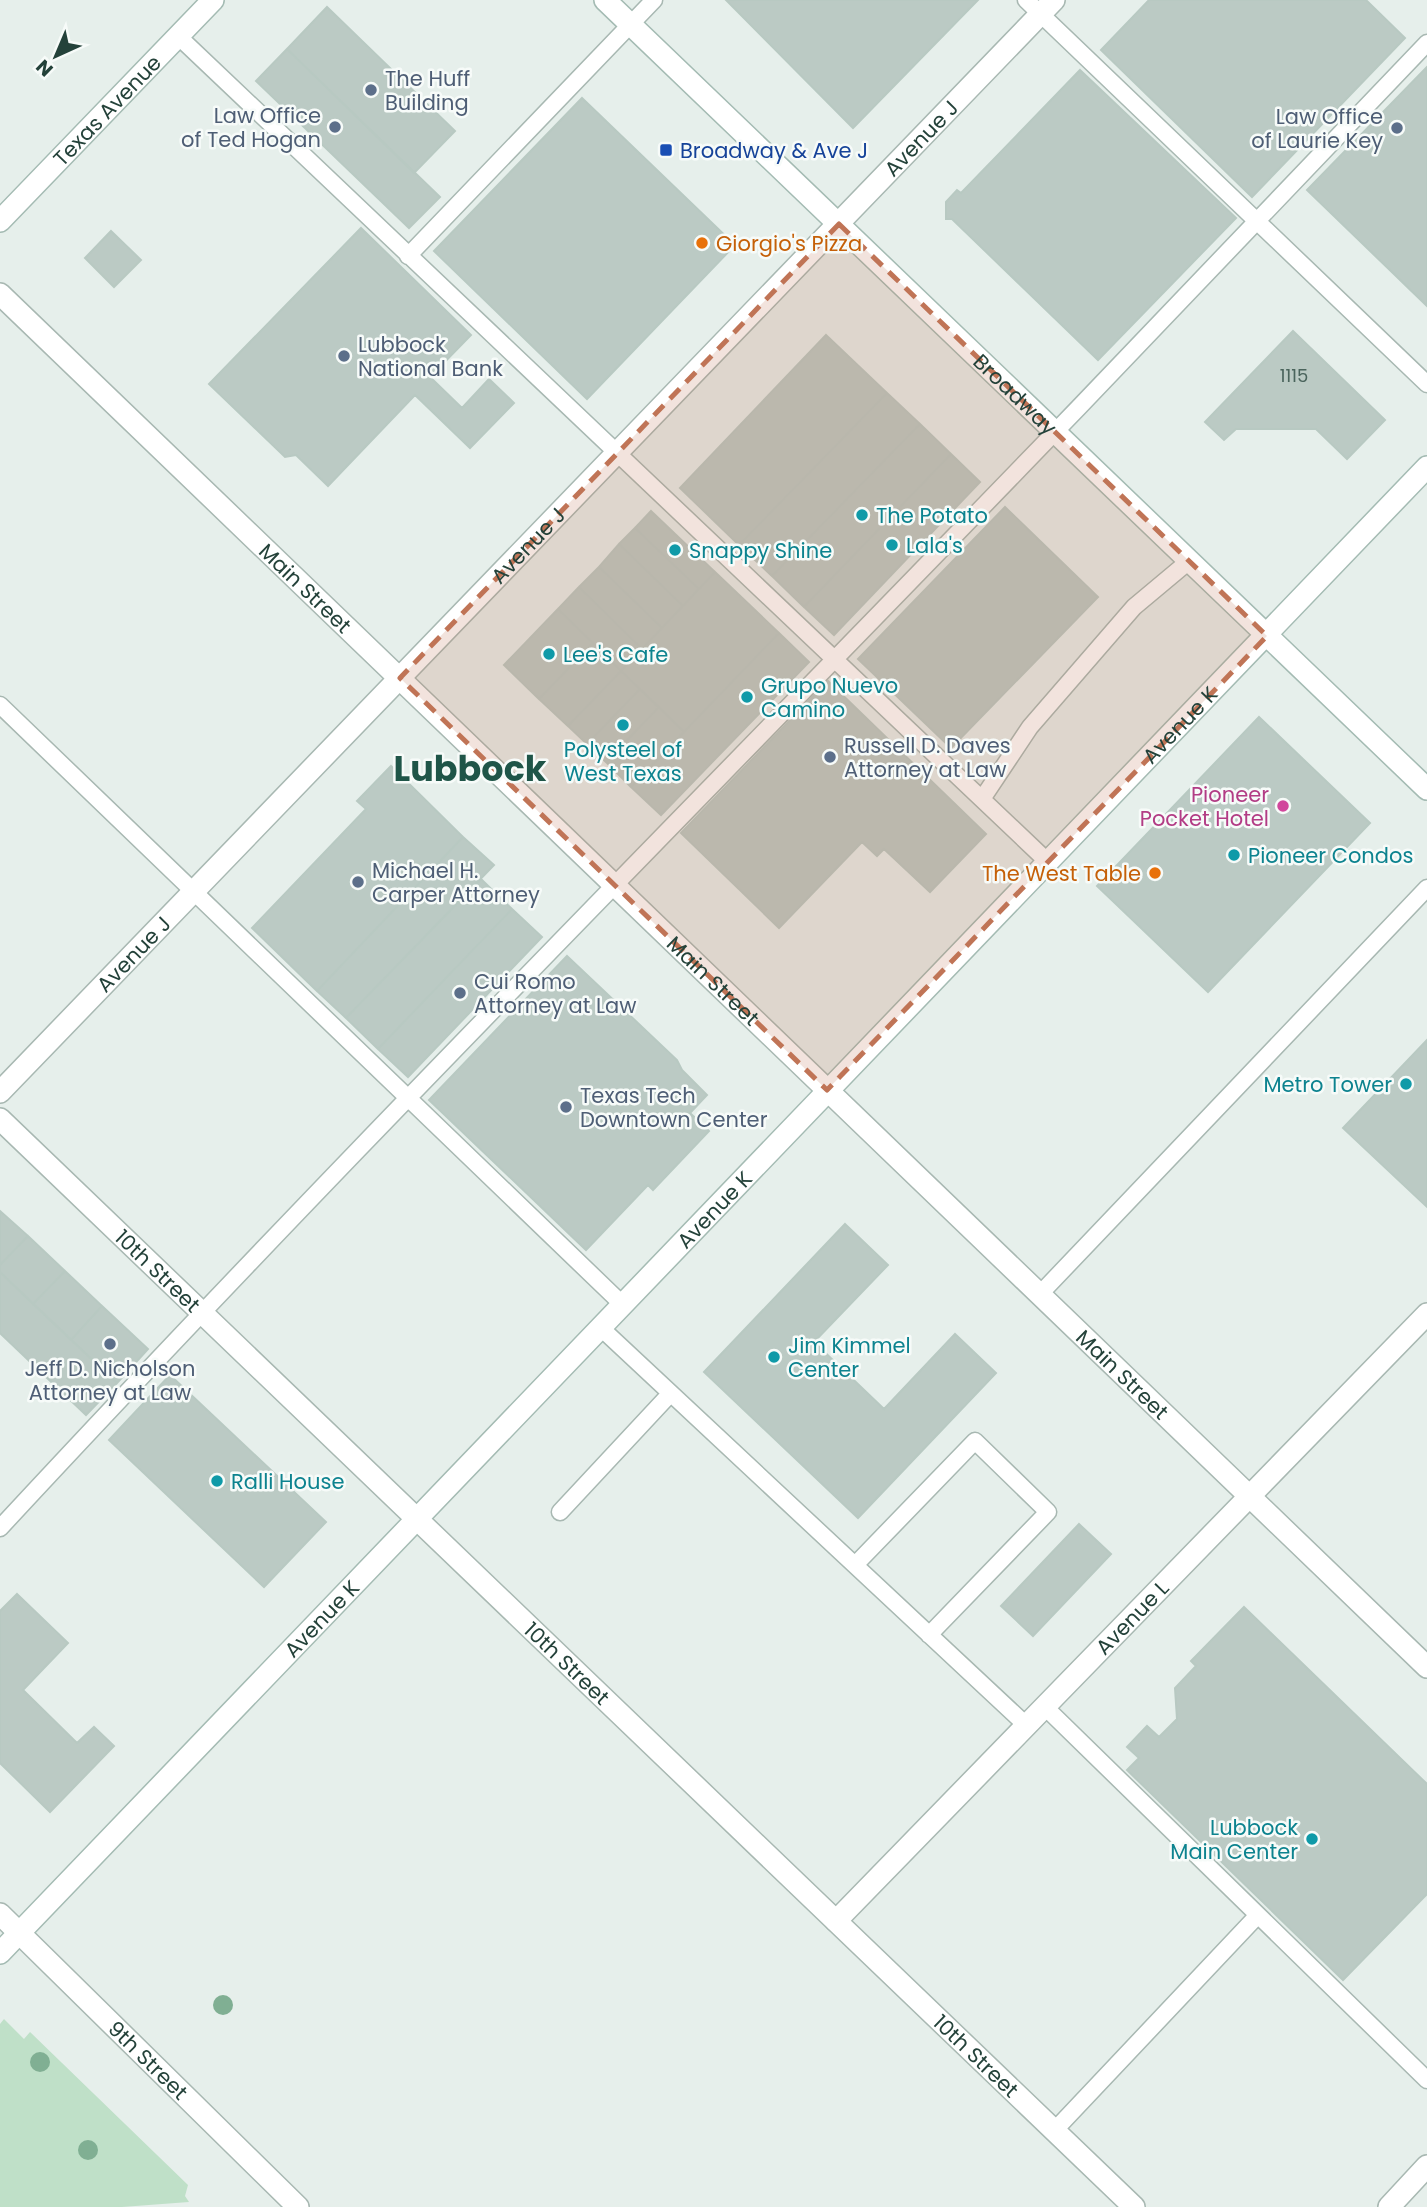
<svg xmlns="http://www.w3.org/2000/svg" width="1427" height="2207" font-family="Poppins,sans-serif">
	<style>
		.green { fill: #bfe0c8 }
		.building { fill: #bbcac4; stroke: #b8c9c2; stroke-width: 2 }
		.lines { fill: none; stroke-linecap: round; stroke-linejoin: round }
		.service-casing { stroke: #a8b8b2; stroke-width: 19 }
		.minor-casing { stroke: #a8b8b2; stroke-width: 24 }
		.tertiary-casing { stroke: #a8b8b2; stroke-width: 24 }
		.secondary-casing { stroke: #a4bbb3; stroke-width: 24 }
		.service { stroke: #fff; stroke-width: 16 }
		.minor { stroke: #fff; stroke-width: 21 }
		.tertiary { stroke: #fff; stroke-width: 21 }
		.secondary { stroke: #fff; stroke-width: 21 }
		.tree { fill: #80af93 }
		.marked { fill: #c07456; fill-opacity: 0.2; stroke: #c07456; stroke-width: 5; stroke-dasharray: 14 9; stroke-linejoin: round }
		.service-dot { fill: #5c6f8a; stroke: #f7fbf9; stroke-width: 2.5 }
		.transit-dot { fill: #1a4fb4; stroke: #f7fbf9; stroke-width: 2.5 }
		.food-dot { fill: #e8710a; stroke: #f7fbf9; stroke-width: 2.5 }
		.culture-dot { fill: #0f9aa8; stroke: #f7fbf9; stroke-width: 2.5 }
		.hotel-dot { fill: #d1479c; stroke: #f7fbf9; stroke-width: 2.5 }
		.labels { text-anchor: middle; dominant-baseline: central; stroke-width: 5; stroke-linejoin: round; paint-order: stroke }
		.number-label { font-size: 18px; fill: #4a645c }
		.service-label { font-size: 21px; fill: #4e5e75; stroke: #f7fbf9; text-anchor: start }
		.street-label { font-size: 21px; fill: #24423a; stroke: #f7fbf9 }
		.transit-label { font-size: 21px; fill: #164399; stroke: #f7fbf9; text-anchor: start }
		.food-label { font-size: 21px; fill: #c56008; stroke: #f7fbf9; text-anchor: start }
		.culture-label { font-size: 21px; fill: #0d838f; stroke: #f7fbf9; text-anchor: start }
		.hotel-label { font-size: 21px; fill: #b23c85; stroke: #f7fbf9; text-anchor: end }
		.town-label { font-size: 35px; font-weight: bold; fill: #1f5548; stroke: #f7fbf9 }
	</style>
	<rect width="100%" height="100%" fill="#e6efeb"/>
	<path class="green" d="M4,2019L24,2039L30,2032L188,2185L185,2196L189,2202L122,2207H0V2024Z"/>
	<path class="building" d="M726,0H978L853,128Z
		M1149,0H1366L1405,38L1252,197L1101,50Z
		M327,7L455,131L414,173L287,49Z
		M287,49L440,197L409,228L256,81Z
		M1427,67V306L1307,190Z
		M1080,70L1236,218L1098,360L952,219H946V202L957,190L961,193Z
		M582,98L735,245L587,399L434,251Z
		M361,228L471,335L430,377L462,408L489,379L514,403L470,448L415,395L328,486L296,455L285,457L209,384Z
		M111,231L141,260L114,287L85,258Z
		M1293,331L1385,420L1347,459L1316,429H1236L1224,440L1205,422Z
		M826,335L887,393L739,545L680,488Z
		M887,393L920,424L772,576L739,545Z
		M920,424L951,454L804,607L772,576Z
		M951,454L980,482L834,635L804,607Z
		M1005,507L1098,597L951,748L858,659Z
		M651,511L715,572L699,589L635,528Z
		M635,528L699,589L683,606L619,544Z
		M619,544L683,606L662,628L599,567Z
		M599,567L662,628L642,649L579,587Z
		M715,572L779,633L684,732L621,671Z
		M579,587L642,649L621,671L558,609Z
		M558,609L593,643L539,699L504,665Z
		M779,633L809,662L661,815L631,787Z
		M593,643L621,671L568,726L539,699Z
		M621,671L640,689L587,744L568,726Z
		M828,681L986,834L930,892L884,849L877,856L862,842L779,928L681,833Z
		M640,689L659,707L606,762L587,744Z
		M659,707L684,732L631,787L606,762Z
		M1259,717L1370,823L1208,992L1097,886Z
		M391,766L463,837L317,991L252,928L366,809L357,801Z
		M463,837L494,865L346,1018L317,991Z
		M481,879L512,909L378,1049L346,1018Z
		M512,909L542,937L408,1077L378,1049Z
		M567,956L677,1060L682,1070L707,1095L690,1113L709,1131L653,1190L648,1185L586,1250L429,1100Z
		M1427,1040V1207L1343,1128Z
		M0,1211L28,1236L0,1265Z
		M845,1224L888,1265L814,1342L884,1409L955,1334L996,1373L858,1518L704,1372Z
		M28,1236L65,1271L33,1304L0,1272V1265Z
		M65,1271L102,1306L71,1340L33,1304Z
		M0,1272L117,1383L86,1415L0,1333Z
		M102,1306L148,1349L117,1383L71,1340Z
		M170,1375L326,1522L264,1587L109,1440Z
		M1079,1524L1111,1554L1033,1636L1001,1606Z
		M17,1594L68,1643L23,1690L77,1743L94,1727L114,1746L50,1812L0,1763V1611Z
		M1244,1607L1427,1784V1894L1343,1980L1127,1770L1139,1758L1127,1747L1147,1726L1159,1737L1177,1719L1175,1688L1196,1666L1191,1661Z"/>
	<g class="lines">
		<g class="service-casing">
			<path id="service" d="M1026,0L1427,384
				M178,36L1048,862
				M408,256L654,0
				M0,705L622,1304
				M982,799L1030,727L1134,607L1189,561
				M1040,1294L1427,888
				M601,1328L1027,1726
				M560,1512L670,1394
				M0,1528C345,1156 703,797 1055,432C1180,303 1303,172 1427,43
				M855,1565L975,1441L1048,1512L929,1635
				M1045,1707L1427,2080
				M1054,2131L1258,1915"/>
		</g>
		<g class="minor-casing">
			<g id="minor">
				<path id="s1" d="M0,1092L1054,0"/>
				<path id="s2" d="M0,1119L1134,2207"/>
				<path id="s3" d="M0,1914L298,2207"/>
			</g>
		</g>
		<g class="tertiary-casing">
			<g id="tertiary">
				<path id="s4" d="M0,294L1427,1667"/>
				<path id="s5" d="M836,1921L1427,1314"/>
				<path d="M1389,2207L1427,2166"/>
			</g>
		</g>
		<g class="secondary-casing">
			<g id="secondary">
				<path id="s6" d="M605,0L1427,789"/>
				<path id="s7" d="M0,221L213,0"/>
				<path id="s8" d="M0,1953L1427,467"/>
			</g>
		</g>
		<use href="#service" class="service"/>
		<use href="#minor" class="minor"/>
		<use href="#tertiary" class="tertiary"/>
		<use href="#secondary" class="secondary"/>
	</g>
	<g class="tree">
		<circle cx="223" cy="2005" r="10"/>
		<circle cx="40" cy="2062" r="10"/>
		<circle cx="88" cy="2150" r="10"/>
	</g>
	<path class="marked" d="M839,224L1267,636L827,1090L400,678Z"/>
	<g class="service-dot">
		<circle cx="371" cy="90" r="7"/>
		<circle cx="335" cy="127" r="7"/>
		<circle cx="1397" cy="128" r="7"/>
		<circle cx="344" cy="356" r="7"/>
		<circle cx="830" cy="757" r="7"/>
		<circle cx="358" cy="882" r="7"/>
		<circle cx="460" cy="993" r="7"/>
		<circle cx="566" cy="1107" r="7"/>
		<circle cx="110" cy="1344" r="7"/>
	</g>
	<rect class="transit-dot" x="659" y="143" width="14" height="14" rx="3.5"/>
	<g class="food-dot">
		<circle cx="702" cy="243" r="7"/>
		<circle cx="1155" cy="873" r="7"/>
	</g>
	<g class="culture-dot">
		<circle cx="862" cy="515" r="7"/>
		<circle cx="892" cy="545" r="7"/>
		<circle cx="675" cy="550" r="7"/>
		<circle cx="549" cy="654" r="7"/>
		<circle cx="747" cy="697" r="7"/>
		<circle cx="623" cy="725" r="7"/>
		<circle cx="1234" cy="855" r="7"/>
		<circle cx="1406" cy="1084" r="7"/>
		<circle cx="774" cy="1357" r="7"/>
		<circle cx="217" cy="1481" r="7"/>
		<circle cx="1312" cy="1839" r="7"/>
	</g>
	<circle class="hotel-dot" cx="1283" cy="806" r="7"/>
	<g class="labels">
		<g class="number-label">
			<text x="1294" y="375">1115</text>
		</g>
		<g class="service-label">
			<text x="385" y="78">The Huff<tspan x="385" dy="24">Building</tspan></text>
			<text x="321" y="115" text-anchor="end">Law Office<tspan x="321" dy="24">of Ted Hogan</tspan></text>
			<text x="1383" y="116" text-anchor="end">Law Office<tspan x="1383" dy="24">of Laurie Key</tspan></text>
			<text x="358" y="344">Lubbock<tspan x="358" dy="24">National Bank</tspan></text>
			<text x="844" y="745">Russell D. Daves<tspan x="844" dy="24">Attorney at Law</tspan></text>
			<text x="372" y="870">Michael H.<tspan x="372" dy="24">Carper Attorney</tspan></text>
			<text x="474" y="981">Cui Romo<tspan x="474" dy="24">Attorney at Law</tspan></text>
			<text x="580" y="1095">Texas Tech<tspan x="580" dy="24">Downtown Center</tspan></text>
			<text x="110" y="1368" text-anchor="middle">Jeff D. Nicholson<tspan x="110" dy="24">Attorney at Law</tspan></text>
		</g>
		<g class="street-label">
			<text stroke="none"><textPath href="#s7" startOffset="154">Texas Avenue</textPath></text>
			<text stroke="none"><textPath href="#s1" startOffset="1326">Avenue J</textPath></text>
			<text stroke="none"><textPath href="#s6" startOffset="569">Broadway</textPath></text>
			<text stroke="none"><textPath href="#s1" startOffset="760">Avenue J</textPath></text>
			<text stroke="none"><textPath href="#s4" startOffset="424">Main Street</textPath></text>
			<text stroke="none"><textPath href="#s8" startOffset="1703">Avenue K</textPath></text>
			<text stroke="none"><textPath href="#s1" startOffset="192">Avenue J</textPath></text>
			<text stroke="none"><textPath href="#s4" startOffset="990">Main Street</textPath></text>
			<text stroke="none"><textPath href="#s8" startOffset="1031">Avenue K</textPath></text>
			<text stroke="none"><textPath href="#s2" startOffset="219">10th Street</textPath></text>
			<text stroke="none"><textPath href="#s4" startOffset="1558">Main Street</textPath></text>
			<text stroke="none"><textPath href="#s5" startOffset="424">Avenue L</textPath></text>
			<text stroke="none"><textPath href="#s8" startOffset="464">Avenue K</textPath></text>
			<text stroke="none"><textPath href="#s2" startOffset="786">10th Street</textPath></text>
			<text stroke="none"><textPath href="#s2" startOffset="1353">10th Street</textPath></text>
			<text stroke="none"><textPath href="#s3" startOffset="208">9th Street</textPath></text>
		</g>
		<g class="transit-label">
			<text x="680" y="150">Broadway &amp; Ave J</text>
		</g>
		<g class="food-label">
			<text x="716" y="243">Giorgio's Pizza</text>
			<text x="1141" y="873" text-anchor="end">The West Table</text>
		</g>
		<g class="culture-label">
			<text x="876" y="515">The Potato</text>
			<text x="906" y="545">Lala's</text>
			<text x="689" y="550">Snappy Shine</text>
			<text x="563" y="654">Lee's Cafe</text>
			<text x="761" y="685">Grupo Nuevo<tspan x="761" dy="24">Camino</tspan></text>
			<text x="623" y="749" text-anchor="middle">Polysteel of<tspan x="623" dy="24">West Texas</tspan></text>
			<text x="1248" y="855">Pioneer Condos</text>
			<text x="1392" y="1084" text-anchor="end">Metro Tower</text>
			<text x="788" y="1345">Jim Kimmel<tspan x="788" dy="24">Center</tspan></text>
			<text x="231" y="1481">Ralli House</text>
			<text x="1298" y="1827" text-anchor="end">Lubbock<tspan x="1298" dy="24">Main Center</tspan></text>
		</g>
		<g class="hotel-label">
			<text x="1269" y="794">Pioneer<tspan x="1269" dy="24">Pocket Hotel</tspan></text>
		</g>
		<g class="town-label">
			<text x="470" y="768">Lubbock</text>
		</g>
	</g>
	<g transform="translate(56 56) rotate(224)" stroke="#f7fbf9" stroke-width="5" paint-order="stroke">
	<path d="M0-5L12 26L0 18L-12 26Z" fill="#24423a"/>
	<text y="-10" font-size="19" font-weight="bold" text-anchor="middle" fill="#24423a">N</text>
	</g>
</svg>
